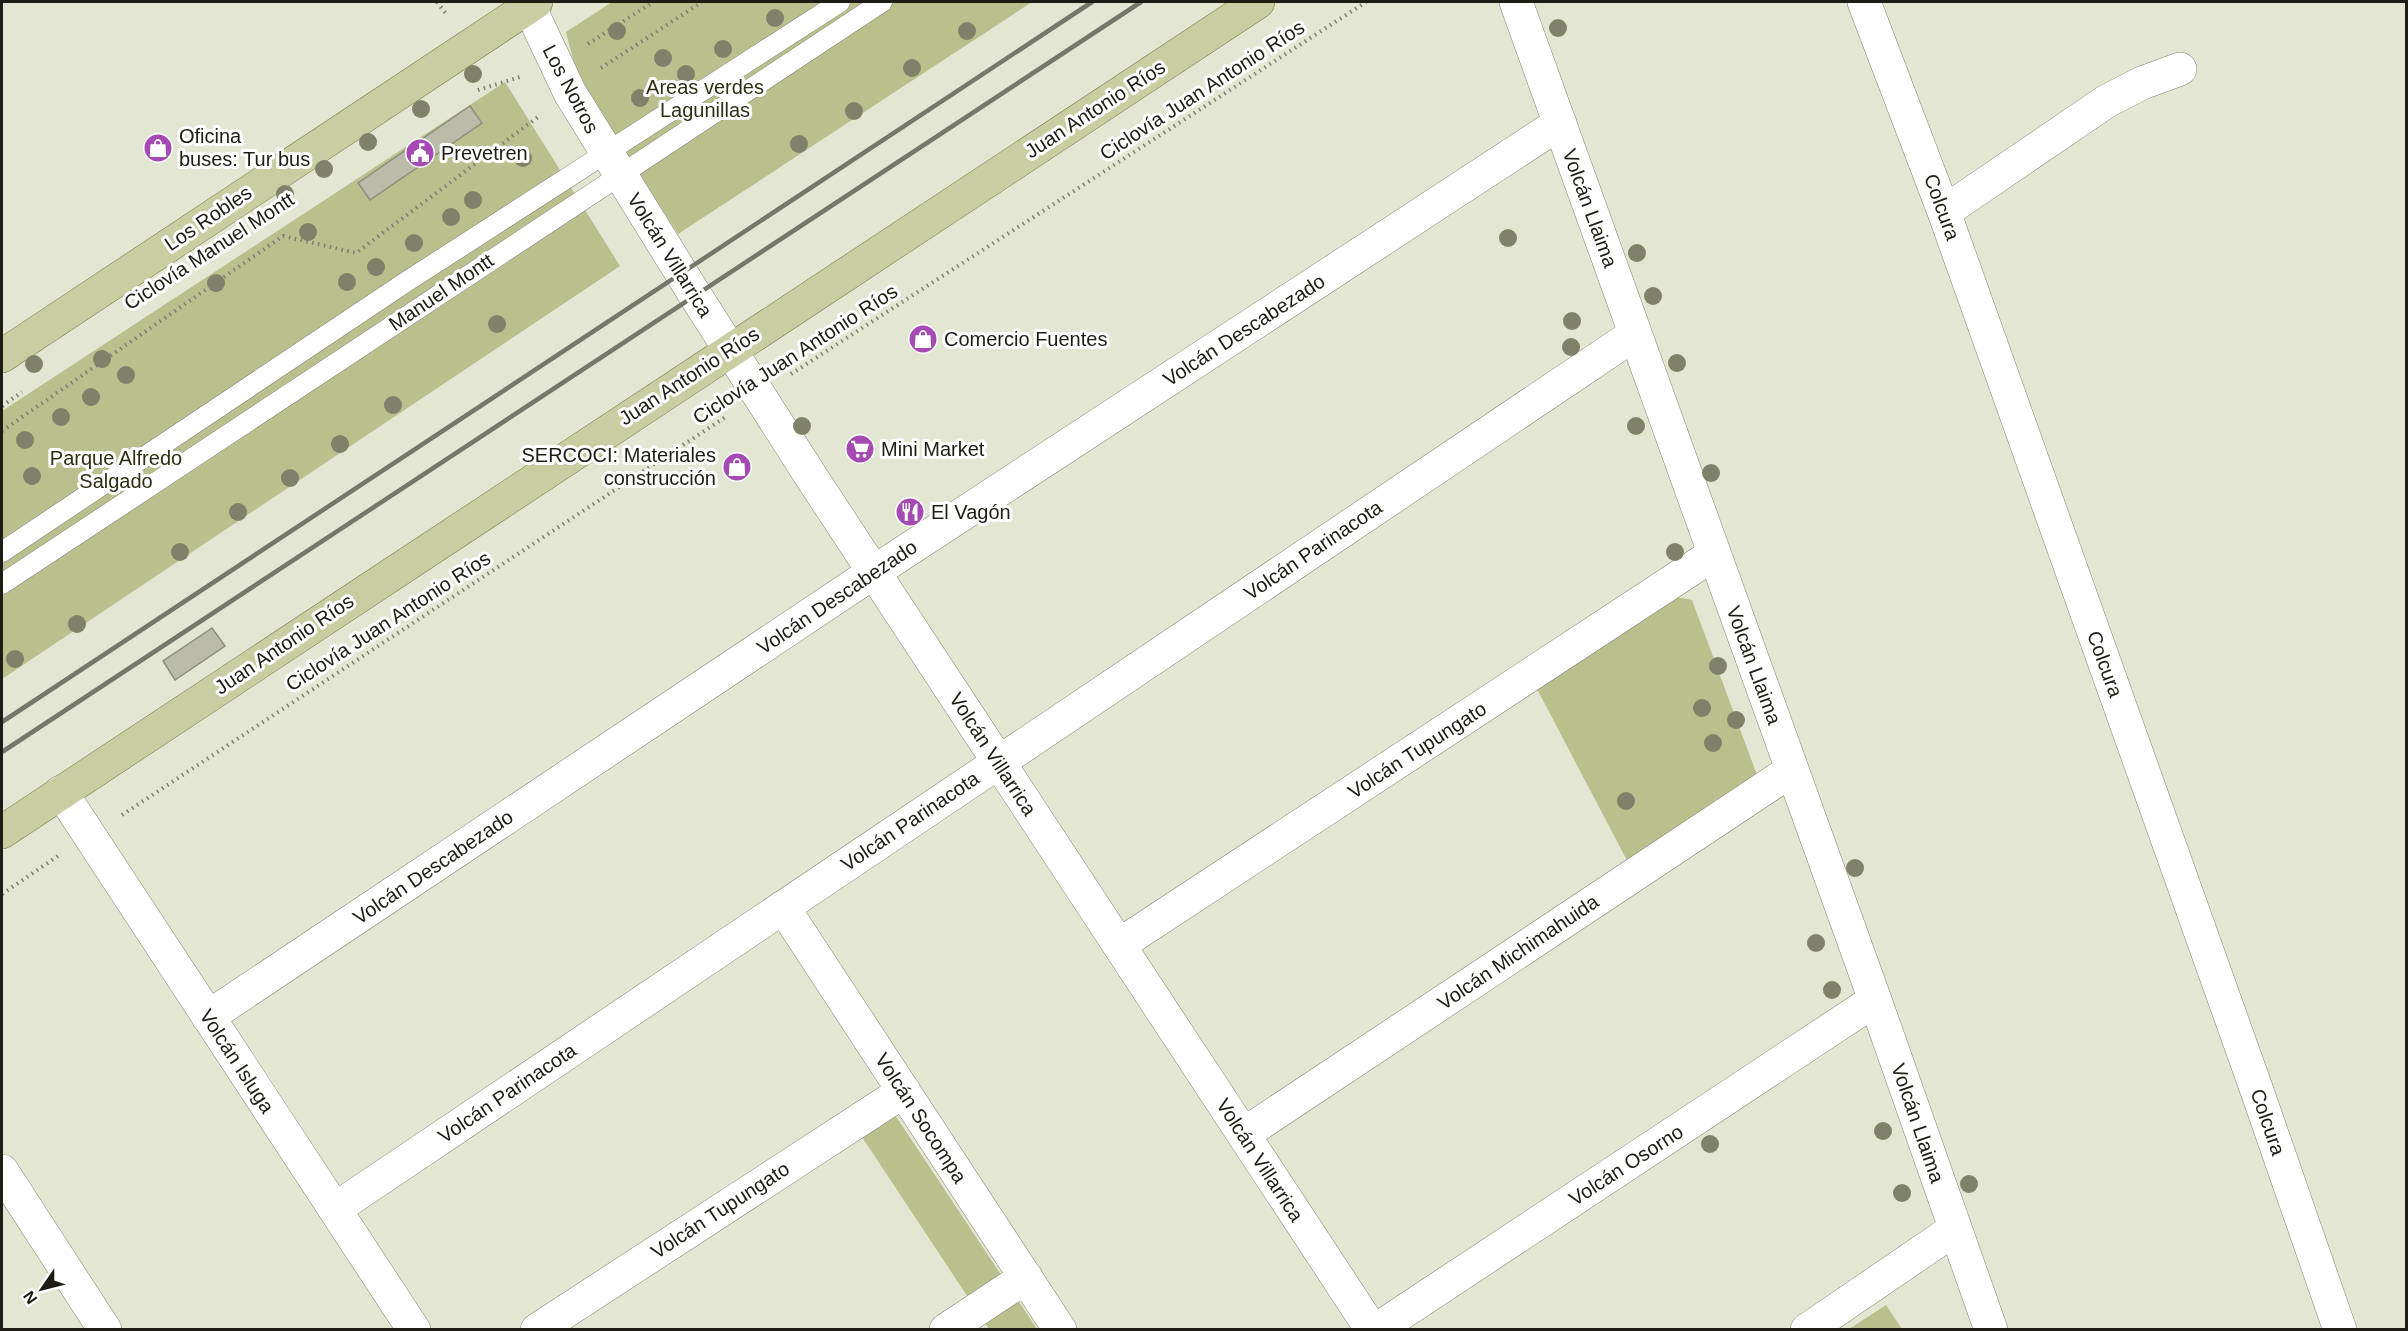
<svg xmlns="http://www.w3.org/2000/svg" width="2408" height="1331" font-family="Helvetica,sans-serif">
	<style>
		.green { fill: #babf8e }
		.building { fill: #babca9; stroke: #8c8e7c; stroke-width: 1.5 }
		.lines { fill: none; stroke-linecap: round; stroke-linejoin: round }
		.lane-casing { stroke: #828472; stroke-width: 21 }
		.street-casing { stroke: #828472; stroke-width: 34 }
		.secondary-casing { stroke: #828472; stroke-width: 34 }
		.primary-casing { stroke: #757949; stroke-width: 34 }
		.path { stroke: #7d7f71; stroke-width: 4; stroke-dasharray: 1.5 4.5; stroke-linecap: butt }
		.lane { stroke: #fff; stroke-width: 20 }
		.street { stroke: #fff; stroke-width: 33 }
		.secondary { stroke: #fff; stroke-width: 33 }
		.primary { stroke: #c9cda2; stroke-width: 33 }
		.rail { stroke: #75776a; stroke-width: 4.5 }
		.tree { fill: #7f8268 }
		.labels { text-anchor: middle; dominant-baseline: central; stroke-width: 6; stroke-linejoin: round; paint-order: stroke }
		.park-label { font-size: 20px; fill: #2e3011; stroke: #fff }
		.street-label { font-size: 20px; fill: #1d1d16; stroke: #fff }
		.poi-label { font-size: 20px; fill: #1d1d16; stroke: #fff; text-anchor: start }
	</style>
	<rect width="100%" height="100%" fill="#e3e6d2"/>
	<path class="green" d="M612,2H1032L678,234L579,83L566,32Z
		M505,82L620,266L2,679V411Z
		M1671,596L1692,600L1760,783L1630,866L1537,689Z
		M895,1115L1037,1329H989L862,1137Z
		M1886,1305L1902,1329H1849Z"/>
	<path class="building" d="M470,106L482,123L370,200L358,183Z
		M212,628L225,646L175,680L163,661Z"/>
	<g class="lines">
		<g class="lane-casing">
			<path id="lane" d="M2,552L409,280L840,2
				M2,584L882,2"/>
		</g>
		<g class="street-casing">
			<path id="street" d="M1516,2L1875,1000L1991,1330
				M1864,2L1944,212L2256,1088L2340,1330
				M1944,212L2107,101L2142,83L2180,69
				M61,792L414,1330
				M783,907L1060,1330
				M1119,945L1714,554
				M208,1017L874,572L1560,123
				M1244,1134L1792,770
				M2,1171L105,1330
				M335,1209L1635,334
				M537,1330L904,1091
				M946,1330L1026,1277
				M1376,1330L1875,1000
				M1807,1330L1955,1229"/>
		</g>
		<g class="secondary-casing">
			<path id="secondary" d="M527,2L570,93L695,295L812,478L1372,1330"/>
		</g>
		<g class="primary-casing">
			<path id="primary" d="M2,356L536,2
				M2,832L1258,2"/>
		</g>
		<path class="path" d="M437,2L447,15
			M588,44L653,2
			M601,68L702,2
			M478,90L520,77
			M791,374L1366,2
			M2,406L22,392
			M2,431L283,236L356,253L538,117
			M122,815L727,416
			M2,894L58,856"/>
		<use href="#lane" class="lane"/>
		<use href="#street" class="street"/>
		<use href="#secondary" class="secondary"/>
		<use href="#primary" class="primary"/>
		<path class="rail" d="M2,722L1092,2
			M2,752L1141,2"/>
	</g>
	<g class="tree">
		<circle cx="775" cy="18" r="9"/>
		<circle cx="1558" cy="28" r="9"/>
		<circle cx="617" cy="31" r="9"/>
		<circle cx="967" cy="31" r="9"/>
		<circle cx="723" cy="49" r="9"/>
		<circle cx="663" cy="58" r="9"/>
		<circle cx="912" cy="68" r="9"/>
		<circle cx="473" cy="74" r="9"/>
		<circle cx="686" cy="74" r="9"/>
		<circle cx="640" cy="98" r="9"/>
		<circle cx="421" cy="109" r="9"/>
		<circle cx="854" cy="111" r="9"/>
		<circle cx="368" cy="142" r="9"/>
		<circle cx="799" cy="144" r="9"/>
		<circle cx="523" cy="158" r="9"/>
		<circle cx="324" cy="169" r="9"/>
		<circle cx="285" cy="194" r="9"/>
		<circle cx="473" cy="200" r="9"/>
		<circle cx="451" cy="217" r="9"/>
		<circle cx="308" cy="232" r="9"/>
		<circle cx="1508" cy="238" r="9"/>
		<circle cx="414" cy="243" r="9"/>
		<circle cx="1637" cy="253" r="9"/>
		<circle cx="376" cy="267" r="9"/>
		<circle cx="347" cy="282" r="9"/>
		<circle cx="216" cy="283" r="9"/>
		<circle cx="1653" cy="296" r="9"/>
		<circle cx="1572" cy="321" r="9"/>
		<circle cx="497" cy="324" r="9"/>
		<circle cx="1571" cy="347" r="9"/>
		<circle cx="102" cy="359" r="9"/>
		<circle cx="1677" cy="363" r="9"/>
		<circle cx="34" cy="364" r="9"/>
		<circle cx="126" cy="375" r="9"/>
		<circle cx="91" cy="397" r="9"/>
		<circle cx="393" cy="405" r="9"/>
		<circle cx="61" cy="417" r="9"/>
		<circle cx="802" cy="426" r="9"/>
		<circle cx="1636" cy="426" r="9"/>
		<circle cx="25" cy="440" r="9"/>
		<circle cx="340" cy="444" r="9"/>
		<circle cx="1711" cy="473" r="9"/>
		<circle cx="32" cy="476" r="9"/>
		<circle cx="290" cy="478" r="9"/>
		<circle cx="238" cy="512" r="9"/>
		<circle cx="180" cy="552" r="9"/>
		<circle cx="1675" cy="552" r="9"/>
		<circle cx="77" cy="624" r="9"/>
		<circle cx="15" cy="659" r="9"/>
		<circle cx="1718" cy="666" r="9"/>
		<circle cx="1702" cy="708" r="9"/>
		<circle cx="1736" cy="720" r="9"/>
		<circle cx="1713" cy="743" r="9"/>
		<circle cx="1626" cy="801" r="9"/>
		<circle cx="1855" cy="868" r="9"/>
		<circle cx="1816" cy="943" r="9"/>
		<circle cx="1832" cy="990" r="9"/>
		<circle cx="1883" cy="1131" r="9"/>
		<circle cx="1710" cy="1144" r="9"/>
		<circle cx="1969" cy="1184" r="9"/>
		<circle cx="1902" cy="1193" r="9"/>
	</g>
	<defs>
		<g id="shop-disc" transform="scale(1.5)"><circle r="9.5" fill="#a549b3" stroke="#fff"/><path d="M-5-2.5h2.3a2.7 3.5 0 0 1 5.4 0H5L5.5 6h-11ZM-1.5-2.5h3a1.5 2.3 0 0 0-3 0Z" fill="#fff"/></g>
		<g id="civic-disc" transform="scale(1.5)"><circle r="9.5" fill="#a549b3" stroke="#fff"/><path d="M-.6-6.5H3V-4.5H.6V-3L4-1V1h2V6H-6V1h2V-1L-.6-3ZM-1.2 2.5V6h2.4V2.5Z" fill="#fff"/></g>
		<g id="supermarket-disc" transform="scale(1.5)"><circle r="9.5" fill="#a549b3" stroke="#fff"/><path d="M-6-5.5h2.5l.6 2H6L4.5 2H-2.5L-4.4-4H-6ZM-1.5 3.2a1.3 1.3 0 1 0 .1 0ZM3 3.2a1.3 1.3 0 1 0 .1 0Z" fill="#fff"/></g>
		<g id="restaurant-disc" transform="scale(1.5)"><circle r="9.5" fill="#a549b3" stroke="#fff"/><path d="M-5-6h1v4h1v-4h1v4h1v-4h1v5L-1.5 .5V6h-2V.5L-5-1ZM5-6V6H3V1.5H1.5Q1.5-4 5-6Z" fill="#fff"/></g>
	</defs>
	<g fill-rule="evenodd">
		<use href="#shop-disc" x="158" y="148"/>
		<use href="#civic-disc" x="420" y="153"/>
		<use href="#shop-disc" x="923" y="339"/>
		<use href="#supermarket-disc" x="860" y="449"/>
		<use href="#shop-disc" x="737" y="467"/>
		<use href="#restaurant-disc" x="910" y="512"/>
	</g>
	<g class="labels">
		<g class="park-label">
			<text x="705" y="87">Areas verdes<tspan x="705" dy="23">Lagunillas</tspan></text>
			<text x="116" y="458">Parque Alfredo<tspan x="116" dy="23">Salgado</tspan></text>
		</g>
		<g class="street-label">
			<text transform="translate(571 89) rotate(62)">Los Notros</text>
			<text transform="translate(1202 90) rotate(-33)">Ciclovía Juan Antonio Ríos</text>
			<text transform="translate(1095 109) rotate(-33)">Juan Antonio Ríos</text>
			<text transform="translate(1942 207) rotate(70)">Colcura</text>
			<text transform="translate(1590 208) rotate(70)">Volcán Llaima</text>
			<text transform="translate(208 218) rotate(-34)">Los Robles</text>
			<text transform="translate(209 251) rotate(-33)">Ciclovía Manuel Montt</text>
			<text transform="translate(670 255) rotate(58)">Volcán Villarrica</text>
			<text transform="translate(441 292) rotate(-34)">Manuel Montt</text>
			<text transform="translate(1244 330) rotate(-33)">Volcán Descabezado</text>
			<text transform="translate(795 354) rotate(-33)">Ciclovía Juan Antonio Ríos</text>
			<text transform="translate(689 376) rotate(-33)">Juan Antonio Ríos</text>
			<text transform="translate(1313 550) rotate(-34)">Volcán Parinacota</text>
			<text transform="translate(837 597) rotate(-34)">Volcán Descabezado</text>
			<text transform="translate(388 621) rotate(-33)">Ciclovía Juan Antonio Ríos</text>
			<text transform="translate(284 644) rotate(-34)">Juan Antonio Ríos</text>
			<text transform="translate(2105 664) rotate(70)">Colcura</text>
			<text transform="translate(1754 665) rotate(70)">Volcán Llaima</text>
			<text transform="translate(1417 750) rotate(-33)">Volcán Tupungato</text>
			<text transform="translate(993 754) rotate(57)">Volcán Villarrica</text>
			<text transform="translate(910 821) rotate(-34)">Volcán Parinacota</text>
			<text transform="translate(433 867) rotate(-34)">Volcán Descabezado</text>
			<text transform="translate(1518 952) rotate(-34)">Volcán Michimahuida</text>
			<text transform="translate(237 1061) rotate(57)">Volcán Isluga</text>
			<text transform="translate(507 1093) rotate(-34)">Volcán Parinacota</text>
			<text transform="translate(921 1118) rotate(57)">Volcán Socompa</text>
			<text transform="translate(2268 1122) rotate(71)">Colcura</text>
			<text transform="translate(1918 1123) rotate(71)">Volcán Llaima</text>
			<text transform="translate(1260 1160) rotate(57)">Volcán Villarrica</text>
			<text transform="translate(1626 1165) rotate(-33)">Volcán Osorno</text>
			<text transform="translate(720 1210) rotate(-33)">Volcán Tupungato</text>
		</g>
		<g class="poi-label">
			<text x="179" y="136">Oficina<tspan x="179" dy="23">buses: Tur bus</tspan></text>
			<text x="441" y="153">Prevetren</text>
			<text x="944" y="339">Comercio Fuentes</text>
			<text x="881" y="449">Mini Market</text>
			<text x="716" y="455" text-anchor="end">SERCOCI: Materiales<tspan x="716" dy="23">construcción</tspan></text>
			<text x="931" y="512">El Vagón</text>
		</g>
	</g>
	<rect width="2408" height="1331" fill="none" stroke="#1d1d16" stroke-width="6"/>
	<g transform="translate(42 1289) rotate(235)" stroke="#ffffff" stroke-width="4.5" paint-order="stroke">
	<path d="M0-4.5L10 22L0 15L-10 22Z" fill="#1d1d16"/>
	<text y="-9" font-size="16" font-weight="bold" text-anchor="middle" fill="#1d1d16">N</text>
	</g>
</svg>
